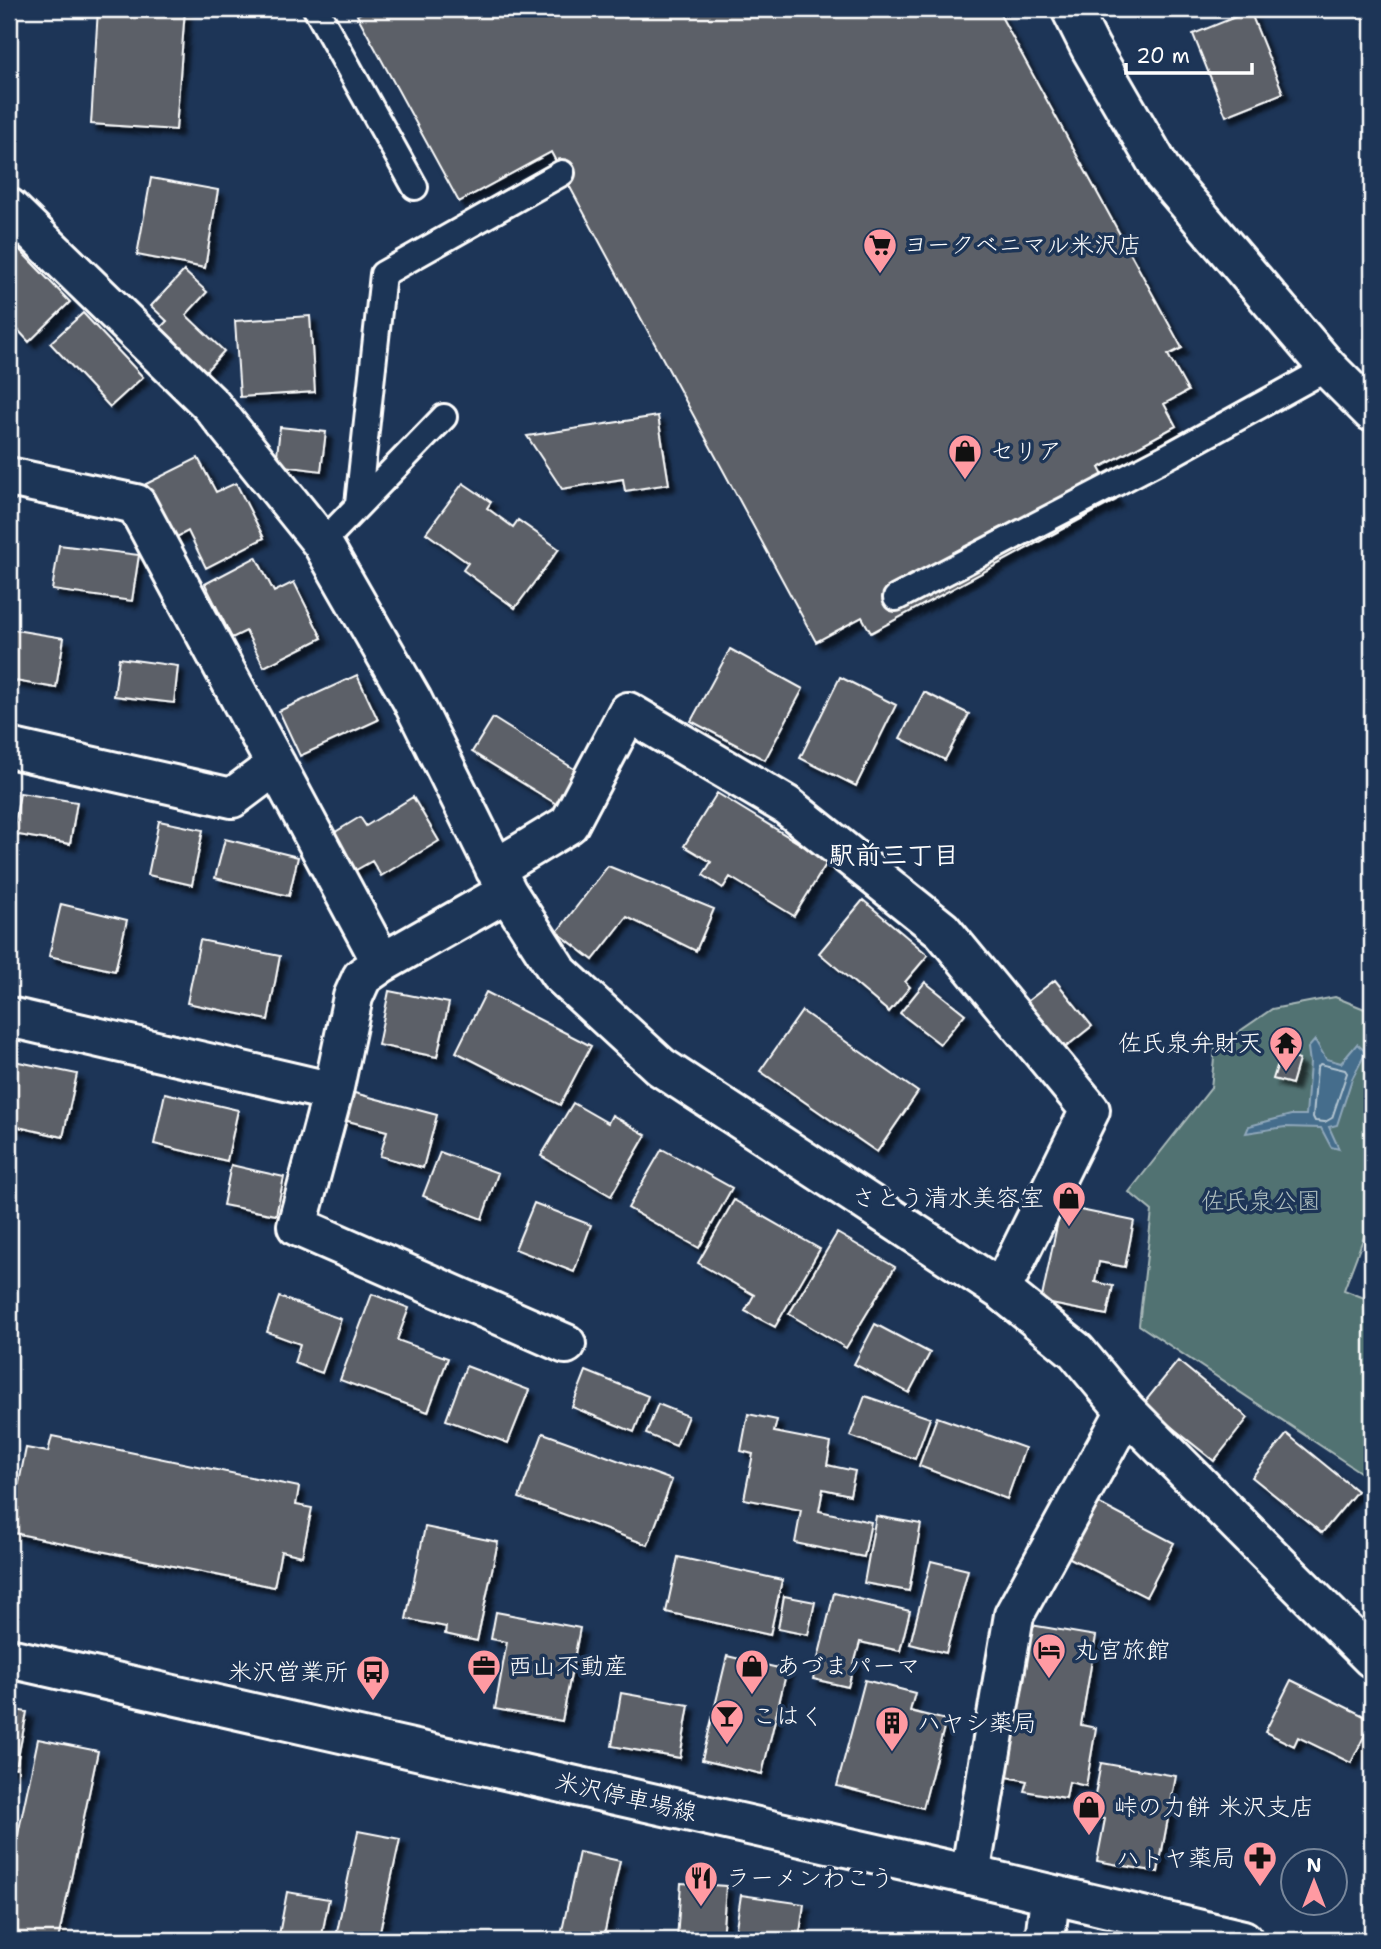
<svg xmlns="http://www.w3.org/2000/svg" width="1381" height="1949" font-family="'Shantell Sans','Klee One',sans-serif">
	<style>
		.green { fill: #517272; stroke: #a8b8b8; stroke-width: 2 }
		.water { fill: #446d8c; stroke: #8fa7ba; stroke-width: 2 }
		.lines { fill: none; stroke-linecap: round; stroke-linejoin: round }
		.shore { stroke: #b4c5d1; stroke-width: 2 }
		.building { fill: #5c6167; stroke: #fff; stroke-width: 2; filter: url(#shadow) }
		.service-casing { stroke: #fff; stroke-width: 30 }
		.minor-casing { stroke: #fff; stroke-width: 44 }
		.tertiary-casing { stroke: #fff; stroke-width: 44 }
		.primary-casing { stroke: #fff; stroke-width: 44 }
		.service { stroke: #1d3557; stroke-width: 24 }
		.minor { stroke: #1d3557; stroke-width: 38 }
		.tertiary { stroke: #1d3557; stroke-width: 38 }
		.primary { stroke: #1d3557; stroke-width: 38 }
		.labels { text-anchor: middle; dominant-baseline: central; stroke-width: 7; stroke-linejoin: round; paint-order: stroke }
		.poi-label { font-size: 24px; fill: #fff; stroke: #1d3557; text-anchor: start }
		.park-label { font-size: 24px; fill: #b1c0c0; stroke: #1d3557 }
		.street-label { font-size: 24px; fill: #fff; stroke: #1d3557 }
		.neighbourhood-label { font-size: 26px; font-weight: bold; fill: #fff; stroke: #1d3557 }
	</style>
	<defs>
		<filter id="shadow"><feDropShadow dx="6" dy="6" stdDeviation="2" flood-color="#0009"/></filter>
	</defs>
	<rect width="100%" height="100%" fill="#1d3557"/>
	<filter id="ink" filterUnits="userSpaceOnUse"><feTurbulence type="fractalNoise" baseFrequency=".0143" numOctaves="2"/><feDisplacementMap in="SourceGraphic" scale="14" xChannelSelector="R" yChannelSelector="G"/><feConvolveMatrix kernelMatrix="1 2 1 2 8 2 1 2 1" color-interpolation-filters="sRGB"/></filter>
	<g filter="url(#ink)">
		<path class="green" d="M1335,997L1372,1012V1215L1344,1290L1372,1301V1480L1139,1325L1152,1211L1129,1192L1211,1088L1215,1048L1272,1009Z"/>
		<path class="water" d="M1315,1040L1326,1059L1341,1063L1357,1044L1366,1052L1352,1079L1337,1125L1329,1127L1339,1149L1331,1147L1321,1128L1285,1127L1246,1133L1249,1126L1291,1115H1306L1310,1063L1308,1048Z"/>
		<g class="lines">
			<path class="shore" d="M1320,1064L1345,1070L1347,1073L1332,1118L1325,1122L1315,1121L1313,1117L1317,1068Z"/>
		</g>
		<path class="building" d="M98,9H185L176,130L91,124Z
			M368,9H997L1182,348L1168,355L1188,391L1164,404L1176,426L1099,468L1116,500L871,633L862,617L816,642L551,152L459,202L357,15Z
			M1250,11L1283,93L1226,116L1193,34Z
			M151,178L218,190L205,268L137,255Z
			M9,239L70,302L29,342L9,320Z
			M184,271L207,292L186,315L224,351L206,371L160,328L167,321L151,306Z
			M83,313L143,377L110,407L50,343Z
			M310,316L315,392L240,397L235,321Z
			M658,416L669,484L625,491L623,479L562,489L527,436Z
			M280,427L326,432L321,471L276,465Z
			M198,458L216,492L236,483L264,538L206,568L188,531L175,538L146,484Z
			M463,483L491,502L487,508L513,527L518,520L559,549L515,608L463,570L468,563L426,533Z
			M59,545L139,555L132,601L52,590Z
			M256,557L274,592L294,582L322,638L264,667L246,631L232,638L205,584Z
			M9,629L64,638L56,688L9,680Z
			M730,649L803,689L765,760L691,721Z
			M119,658L178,666L174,703L114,696Z
			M357,675L378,720L300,756L279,711Z
			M840,677L896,705L856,786L800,758Z
			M924,692L969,714L945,760L900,738Z
			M493,718L579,772L558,805L472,752Z
			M20,793L77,802L70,844L13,834Z
			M717,793L828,861L794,916L730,877L723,888L703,875L711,862L684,846Z
			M413,797L439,841L381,876L372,861L349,874L327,837L360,817L366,826Z
			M159,821L203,830L192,885L148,875Z
			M225,839L298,857L289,896L215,878Z
			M608,866L714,909L696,951L627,917L593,960L557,932Z
			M863,900L928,955L905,982L910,987L889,1012L819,953Z
			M61,904L127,920L115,971L49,956Z
			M200,940L280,956L268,1020L187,1003Z
			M1055,980L1092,1026L1062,1050L1024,1004Z
			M925,982L965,1014L940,1044L900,1013Z
			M389,991L449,1003L437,1057L378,1045Z
			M486,992L591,1046L560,1105L456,1052Z
			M802,1011L918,1092L877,1152L760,1071Z
			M1281,1054L1299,1060L1292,1084L1273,1079Z
			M9,1060L77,1074L63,1137L9,1125Z
			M347,1091L437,1115L423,1168L380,1156L387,1131L340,1119Z
			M165,1093L238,1110L227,1161L154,1144Z
			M573,1103L608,1123L612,1115L646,1135L611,1196L541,1156Z
			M662,1149L732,1188L699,1248L628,1208Z
			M440,1152L498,1173L482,1219L423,1196Z
			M231,1165L284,1177L276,1215L223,1205Z
			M734,1200L820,1249L775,1327L745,1311L754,1295L698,1263Z
			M534,1203L591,1225L574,1272L515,1249Z
			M1061,1206L1134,1221L1125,1267L1099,1262L1095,1282L1113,1286L1107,1315L1041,1302Z
			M837,1233L895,1267L846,1348L789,1314Z
			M1372,1274V1298L1365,1295Z
			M372,1294L409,1308L397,1340L448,1358L428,1412L340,1380Z
			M279,1297L341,1319L322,1373L294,1363L300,1344L267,1332Z
			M875,1324L930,1353L909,1393L854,1364Z
			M1178,1361L1248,1418L1214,1461L1143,1404Z
			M466,1366L529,1390L508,1443L446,1420Z
			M586,1371L648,1396L634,1432L572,1407Z
			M865,1396L930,1418L915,1459L850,1436Z
			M658,1404L688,1416L676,1446L646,1434Z
			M748,1414L777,1420L774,1432L831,1443L827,1465L855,1471L850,1495L823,1489L819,1511L871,1522L864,1557L795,1543L801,1510L744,1499L753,1454L741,1451Z
			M937,1417L1025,1448L1007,1499L919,1466Z
			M543,1433L672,1480L648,1545L519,1498Z
			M1287,1434L1357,1491L1322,1533L1252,1477Z
			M52,1436L299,1487L296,1505L312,1508L302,1556L281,1551L274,1587L9,1532L26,1448L48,1452Z
			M1094,1501L1174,1543L1146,1597L1066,1556Z
			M876,1516L921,1524L909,1591L864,1583Z
			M425,1527L498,1542L477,1641L445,1634L446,1627L406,1619Z
			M678,1557L782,1580L770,1635L666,1612Z
			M931,1561L968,1570L946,1653L910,1644Z
			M834,1593L910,1611L900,1651L860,1642L848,1687L813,1679Z
			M784,1596L815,1602L808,1635L778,1629Z
			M496,1612L580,1628L562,1721L495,1709L507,1642L491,1639Z
			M1019,1623L1096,1636L1081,1725L1096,1728L1086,1786L1069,1782L1066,1798L1024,1791L1027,1781L992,1774Z
			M727,1656L787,1670L762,1774L702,1760Z
			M865,1680L915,1693L910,1711L946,1720L923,1808L837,1786Z
			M1291,1680L1372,1720L1351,1763L1298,1737L1294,1746L1265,1732Z
			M621,1693L689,1705L680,1758L612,1746Z
			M9,1709L27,1712L16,1768L9,1767Z
			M38,1739L98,1751L58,1940H9V1877Z
			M1101,1763L1176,1776L1158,1872L1097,1861L1105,1819L1091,1817Z
			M358,1831L400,1839L378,1940L337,1932Z
			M579,1852L620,1861L603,1940H560Z
			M681,1883L726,1886L722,1940H677Z
			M287,1892L329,1899L321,1940H278Z
			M741,1895L804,1904L799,1940H734Z"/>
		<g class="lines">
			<g class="service-casing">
				<path id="service" d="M316,9L415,187
					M358,504L383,274L562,173
					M322,543L444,417
					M896,598L1172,454L1328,368"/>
			</g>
			<g class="minor-casing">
				<path id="minor" d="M9,208L211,405L322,543L412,700L507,892L559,973L661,1067L1001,1290L1076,1351L1126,1411L1372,1658
					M9,477L136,504L382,963L362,977L353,997L333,1092L297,1226L566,1344
					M9,748L232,798L276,765
					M495,869L569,824L628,712L786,805L942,930L1090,1110L1001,1290
					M382,963L507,892
					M9,1017L333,1092
					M970,1875L1014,1615L1126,1411
					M1045,1940L1050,1896"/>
			</g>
			<g class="tertiary-casing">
				<path id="tertiary" d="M1071,9L1090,47L1164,175L1328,368L1372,412"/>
			</g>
			<g class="primary-casing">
				<path id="primary" d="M9,1658L970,1875L1243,1940"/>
			</g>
			<use href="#service" class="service"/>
			<use href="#minor" class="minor"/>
			<use href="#tertiary" class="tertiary"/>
			<use href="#primary" class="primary"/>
		</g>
	</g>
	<defs>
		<g id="supermarket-pin" transform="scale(1.75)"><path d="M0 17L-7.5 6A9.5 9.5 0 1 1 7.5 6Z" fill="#ff9aa2" stroke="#1d3557"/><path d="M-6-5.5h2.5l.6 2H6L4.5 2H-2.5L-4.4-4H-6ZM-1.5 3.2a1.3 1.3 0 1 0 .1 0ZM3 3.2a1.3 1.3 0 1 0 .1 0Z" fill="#111"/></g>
		<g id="shop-pin" transform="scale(1.75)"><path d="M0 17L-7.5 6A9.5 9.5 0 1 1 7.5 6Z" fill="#ff9aa2" stroke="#1d3557"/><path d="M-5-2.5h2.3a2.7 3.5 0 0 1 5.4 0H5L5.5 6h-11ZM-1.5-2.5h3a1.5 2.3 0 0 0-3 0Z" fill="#111"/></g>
		<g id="temple-pin" transform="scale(1.75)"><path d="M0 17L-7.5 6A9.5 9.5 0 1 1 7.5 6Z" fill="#ff9aa2" stroke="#1d3557"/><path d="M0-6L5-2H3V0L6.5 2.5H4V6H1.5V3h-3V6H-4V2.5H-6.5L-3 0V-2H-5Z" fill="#111"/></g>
		<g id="hotel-pin" transform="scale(1.75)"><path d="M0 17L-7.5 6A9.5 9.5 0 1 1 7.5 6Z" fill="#ff9aa2" stroke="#1d3557"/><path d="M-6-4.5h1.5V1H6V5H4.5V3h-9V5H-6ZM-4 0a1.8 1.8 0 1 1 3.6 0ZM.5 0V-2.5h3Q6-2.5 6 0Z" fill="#111"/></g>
		<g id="office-pin" transform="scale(1.75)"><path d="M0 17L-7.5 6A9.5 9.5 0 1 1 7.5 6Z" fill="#ff9aa2" stroke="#1d3557"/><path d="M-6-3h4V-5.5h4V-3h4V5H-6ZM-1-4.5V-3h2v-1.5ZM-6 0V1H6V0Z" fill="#111"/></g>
		<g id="bus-pin" transform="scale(1.75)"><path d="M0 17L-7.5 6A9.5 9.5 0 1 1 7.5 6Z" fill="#ff9aa2" stroke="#1d3557"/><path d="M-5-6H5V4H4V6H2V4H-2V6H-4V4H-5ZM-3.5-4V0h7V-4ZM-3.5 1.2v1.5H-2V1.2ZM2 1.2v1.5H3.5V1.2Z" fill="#111"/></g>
		<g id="bar-pin" transform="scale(1.75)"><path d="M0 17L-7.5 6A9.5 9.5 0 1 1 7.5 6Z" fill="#ff9aa2" stroke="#1d3557"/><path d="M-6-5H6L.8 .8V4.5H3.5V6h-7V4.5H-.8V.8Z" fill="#111"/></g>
		<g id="building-pin" transform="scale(1.75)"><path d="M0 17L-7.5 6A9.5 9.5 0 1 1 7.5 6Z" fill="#ff9aa2" stroke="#1d3557"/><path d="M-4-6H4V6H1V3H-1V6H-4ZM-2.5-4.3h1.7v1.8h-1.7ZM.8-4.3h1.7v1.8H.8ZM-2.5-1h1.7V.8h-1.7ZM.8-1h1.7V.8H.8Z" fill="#111"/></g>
		<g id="pharmacy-pin" transform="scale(1.75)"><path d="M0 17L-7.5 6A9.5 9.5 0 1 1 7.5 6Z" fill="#ff9aa2" stroke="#1d3557"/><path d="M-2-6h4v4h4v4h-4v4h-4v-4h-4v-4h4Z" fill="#111"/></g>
		<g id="restaurant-pin" transform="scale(1.75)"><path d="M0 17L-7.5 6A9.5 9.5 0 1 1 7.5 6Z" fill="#ff9aa2" stroke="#1d3557"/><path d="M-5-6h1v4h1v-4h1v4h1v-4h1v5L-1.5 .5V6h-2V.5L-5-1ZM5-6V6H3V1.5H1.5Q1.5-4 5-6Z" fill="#111"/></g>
	</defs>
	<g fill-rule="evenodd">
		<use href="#supermarket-pin" x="880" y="245"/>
		<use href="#shop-pin" x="965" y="451"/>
		<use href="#temple-pin" x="1286" y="1043"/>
		<use href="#shop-pin" x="1069" y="1198"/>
		<use href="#hotel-pin" x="1049" y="1650"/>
		<use href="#office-pin" x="484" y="1666"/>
		<use href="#shop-pin" x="752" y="1666"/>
		<use href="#bus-pin" x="373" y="1672"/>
		<use href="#bar-pin" x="727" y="1716"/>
		<use href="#building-pin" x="892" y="1723"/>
		<use href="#shop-pin" x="1089" y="1807"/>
		<use href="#pharmacy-pin" x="1260" y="1858"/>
		<use href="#restaurant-pin" x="701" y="1878"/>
	</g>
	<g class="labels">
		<g class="poi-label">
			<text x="904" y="245">ヨークベニマル米沢店</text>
			<text x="990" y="451">セリア</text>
			<text x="1262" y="1043" text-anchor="end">佐氏泉弁財天</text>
			<text x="1044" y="1198" text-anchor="end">さとう清水美容室</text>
			<text x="1074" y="1650">丸宮旅館</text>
			<text x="508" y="1666">西山不動産</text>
			<text x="776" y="1666">あづまパーマ</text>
			<text x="348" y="1672" text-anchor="end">米沢営業所</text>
			<text x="752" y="1716">こはく</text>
			<text x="917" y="1723">ハヤシ薬局</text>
			<text x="1114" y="1807">峠の力餅 米沢支店</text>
			<text x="1236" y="1858" text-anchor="end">ハトヤ薬局</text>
			<text x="726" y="1878">ラーメンわこう</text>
		</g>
		<g class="park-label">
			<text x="1261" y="1201">佐氏泉公園</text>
		</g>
		<g class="street-label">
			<text transform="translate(626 1797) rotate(13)">米沢停車場線</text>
		</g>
		<g class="neighbourhood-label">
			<text x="894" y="854">駅前三丁目</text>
		</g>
	</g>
	<rect width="1381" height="1949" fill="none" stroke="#1d3557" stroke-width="35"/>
	<rect x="18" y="18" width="1346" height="1914" fill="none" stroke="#fff" stroke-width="2.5" filter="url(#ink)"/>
	<g transform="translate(1314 1882)"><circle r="33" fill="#1d3557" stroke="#77869a" stroke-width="2"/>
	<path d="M0-5L12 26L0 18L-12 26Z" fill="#ff9aa2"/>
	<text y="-10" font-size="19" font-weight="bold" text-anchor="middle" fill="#ffffff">N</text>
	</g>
	<path d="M1126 63v10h126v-10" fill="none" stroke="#ffffff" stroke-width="3.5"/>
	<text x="1136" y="63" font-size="21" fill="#ffffff" stroke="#1d3557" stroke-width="5" paint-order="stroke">20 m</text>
</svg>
